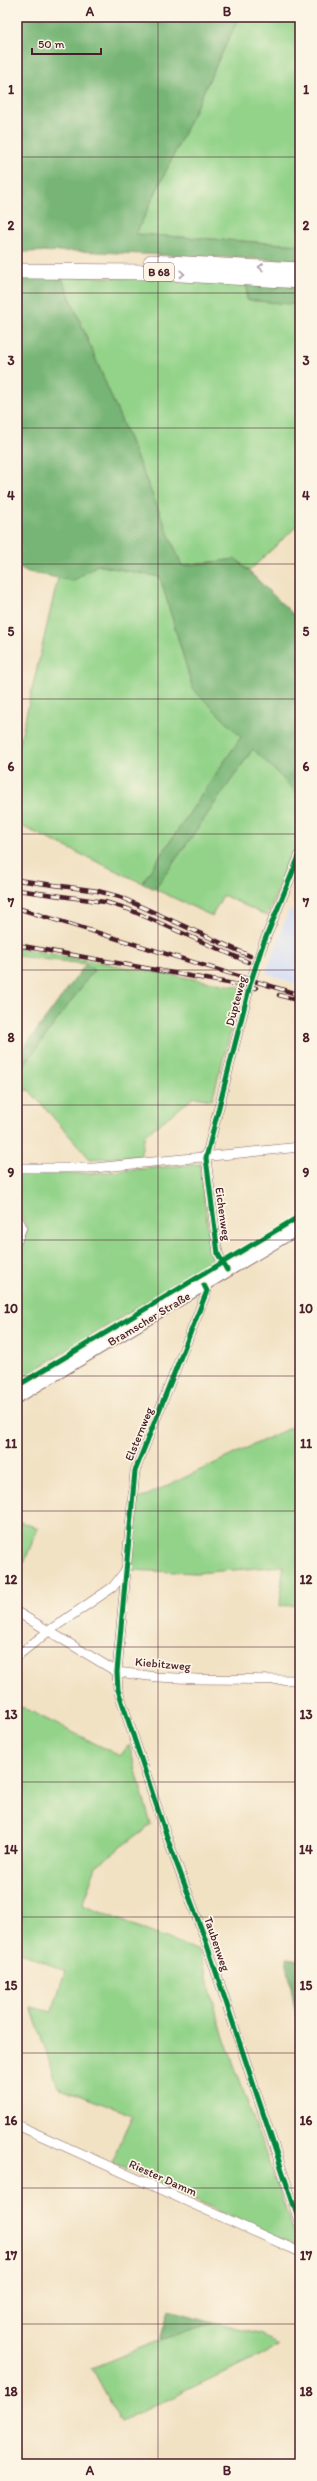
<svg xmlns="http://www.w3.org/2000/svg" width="317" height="2481" font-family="Itim,sans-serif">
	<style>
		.built { fill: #cfdaf9 }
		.green { fill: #93d389; stroke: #6e795a }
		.forest { fill: #76b575; stroke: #606a50 }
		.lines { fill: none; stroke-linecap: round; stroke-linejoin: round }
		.minor-casing { stroke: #856361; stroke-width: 10 }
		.tertiary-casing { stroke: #856361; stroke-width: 14 }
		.trunk-casing { stroke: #856361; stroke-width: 16 }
		.minor { stroke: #fff; stroke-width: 9 }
		.tertiary { stroke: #fff; stroke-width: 12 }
		.trunk { stroke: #fff; stroke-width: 15 }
		.rail-casing { stroke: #4a1f2b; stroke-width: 4.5 }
		.rail { stroke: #fcf5e5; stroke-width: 3; stroke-dasharray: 9; stroke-linecap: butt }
		.cycleway-casing { stroke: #fcf5e5; stroke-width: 8 }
		.cycleway { stroke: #00873e; stroke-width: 5 }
		.oneway { stroke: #ae9aa0 }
		.grid { fill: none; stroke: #4a1f2b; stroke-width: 1; stroke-opacity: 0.55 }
		.labels { text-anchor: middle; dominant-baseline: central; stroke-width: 3.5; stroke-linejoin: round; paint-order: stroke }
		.shield { fill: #fcf5e5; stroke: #7f5f63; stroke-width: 1 }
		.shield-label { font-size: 11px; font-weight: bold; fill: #4a1f2b }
		.street-label { font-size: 12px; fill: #4a1f2b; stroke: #fcf5e5 }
		.neatline { fill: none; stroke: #4a1f2b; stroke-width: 1.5 }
		.grid-label { font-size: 13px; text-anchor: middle; font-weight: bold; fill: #4a1f2b }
	</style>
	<rect width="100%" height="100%" fill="#fcf5e5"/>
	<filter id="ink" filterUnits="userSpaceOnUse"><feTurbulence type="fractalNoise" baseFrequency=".025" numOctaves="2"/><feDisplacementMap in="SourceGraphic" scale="8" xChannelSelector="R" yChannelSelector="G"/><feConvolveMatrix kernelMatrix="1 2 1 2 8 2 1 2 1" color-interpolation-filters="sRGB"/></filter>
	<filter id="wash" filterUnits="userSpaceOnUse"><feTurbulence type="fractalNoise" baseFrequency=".012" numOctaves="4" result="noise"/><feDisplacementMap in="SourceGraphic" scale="16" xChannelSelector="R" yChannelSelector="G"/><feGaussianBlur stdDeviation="0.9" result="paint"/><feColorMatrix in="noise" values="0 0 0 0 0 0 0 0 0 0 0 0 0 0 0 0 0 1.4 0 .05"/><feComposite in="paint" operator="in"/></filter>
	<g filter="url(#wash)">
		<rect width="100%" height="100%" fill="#f2e2c4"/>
		<path class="built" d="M289,910L300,913V985L266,973Z"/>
		<path class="green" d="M239,17H300V245L136,234Z
			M61,276L247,282V300L300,305V523L249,571L236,559L182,566Z
			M97,565L160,577L193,689L241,737L142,883L17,824V754L58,578L73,581Z
			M253,749L300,796V838L267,916L223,895L212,916L155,889Z
			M17,948L245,988L240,1013L236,1012L212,1100L194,1097L145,1135L140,1156L90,1159L29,1090L17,1091V1075L93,970L85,964L17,956Z
			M200,1164L212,1262L17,1381V1251C32,1223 26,1231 17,1205C14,1197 17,1183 17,1174L94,1173Z
			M300,1423V1605L280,1606L283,1566L196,1573L130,1570L137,1500Z
			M17,1521L38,1528L24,1563L17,1560Z
			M22,1707L120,1756L129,1745L151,1825L96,1866L82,1905L199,1951L223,2034L299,2247L112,2163L132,2115L58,2087L31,2007L52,2012L65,1971L17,1951V1712Z
			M214,2322L262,2334L278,2347L121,2422L92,2368L160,2340Z"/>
		<path class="forest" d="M17,17H239L136,234L300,245V261L75,251L17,252Z
			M61,276L182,566L236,559L300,621V796L253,749L155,889L142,883L241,737L193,689L160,577L97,565L73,581L28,572L17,566V277Z
			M247,282L300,285V305L247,300Z
			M86,964L94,970L17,1075V1057Z
			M286,1958L300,1960V2038Z
			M169,2310L214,2322L160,2340Z"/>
	</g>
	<g filter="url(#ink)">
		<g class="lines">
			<g class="minor-casing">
				<path id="minor" d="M17,1168H94L300,1147
					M17,1217L22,1227L17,1241
					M227,1270L218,1254L206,1158L251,981L262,947L300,854
					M204,1285L207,1291L135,1471L117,1672L118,1690L169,1843L204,1936L300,2224
					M17,1612L117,1672L157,1677L197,1679L300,1680
					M17,1656L50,1630L113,1587L126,1570
					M17,2125L300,2252"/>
			</g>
			<g class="tertiary-casing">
				<path id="tertiary" d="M17,1397L300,1227"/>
			</g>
			<g class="trunk-casing">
				<path id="trunk" d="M151,262L300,270
					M17,271L147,272L300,281"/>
			</g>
			<use href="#minor" class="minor"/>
			<use href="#tertiary" class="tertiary"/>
			<use href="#trunk" class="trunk"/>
			<g class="rail-casing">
				<path id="rail" d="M17,880L98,891L120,897L250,956
					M17,890L105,902L128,909L248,962
					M17,908L300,995
					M17,945L256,988
					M279,995L300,1001"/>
			</g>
			<use href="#rail" class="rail"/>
			<g class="cycleway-casing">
				<path id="cycleway" d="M227,1270L218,1254L206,1158L251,981L262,947L300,854
					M204,1285L207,1291L135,1471L117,1672L118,1690L169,1843L204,1936L300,2224
					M17,1386L300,1216"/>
			</g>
			<use href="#cycleway" class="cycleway"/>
		</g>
		<defs><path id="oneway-chevron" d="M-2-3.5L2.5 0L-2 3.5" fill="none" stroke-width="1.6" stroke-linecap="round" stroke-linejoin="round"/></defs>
		<g class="oneway">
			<use href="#oneway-chevron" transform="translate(261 267) rotate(-177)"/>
			<use href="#oneway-chevron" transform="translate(182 274) rotate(4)"/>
		</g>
	</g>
	<path class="grid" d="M158,17V2464M17,157H300M17,293H300M17,428H300M17,564H300M17,699H300M17,834H300M17,970H300M17,1105H300M17,1240H300M17,1376H300M17,1511H300M17,1647H300M17,1782H300M17,1917H300M17,2053H300M17,2188H300M17,2324H300"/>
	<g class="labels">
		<rect class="shield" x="144" y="263" width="30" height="18" rx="3"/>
		<g class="shield-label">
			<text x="159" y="272">B 68</text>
		</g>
		<g class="street-label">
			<text transform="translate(236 1001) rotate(-75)">Düpteweg</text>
			<text transform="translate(223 1214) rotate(82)">Eichenweg</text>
			<text transform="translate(149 1319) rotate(-31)">Bramscher Straße</text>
			<text transform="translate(139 1434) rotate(-68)">Elsternweg</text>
			<text transform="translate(163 1664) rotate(5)">Kiebitzweg</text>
			<text transform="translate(217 1944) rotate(71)">Taubenweg</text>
			<text transform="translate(163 2178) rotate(24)">Riester Damm</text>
		</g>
	</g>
	<rect width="317" height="2481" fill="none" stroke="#fcf5e5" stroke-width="44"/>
	<path d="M32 48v6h69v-6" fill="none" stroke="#4a1f2b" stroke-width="2"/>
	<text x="38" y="48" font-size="12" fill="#4a1f2b" stroke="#fcf5e5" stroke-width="3" paint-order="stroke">50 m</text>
	<rect x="22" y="22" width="273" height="2437" class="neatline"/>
	<g class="grid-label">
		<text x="90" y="16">A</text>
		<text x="227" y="16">B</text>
		<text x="11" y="94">1</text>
		<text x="306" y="94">1</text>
		<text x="11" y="230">2</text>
		<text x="306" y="230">2</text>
		<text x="11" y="365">3</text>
		<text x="306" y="365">3</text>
		<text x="11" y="500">4</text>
		<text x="306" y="500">4</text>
		<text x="11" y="636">5</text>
		<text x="306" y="636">5</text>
		<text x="11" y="771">6</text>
		<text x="306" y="771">6</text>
		<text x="11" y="907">7</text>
		<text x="306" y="907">7</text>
		<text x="11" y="1042">8</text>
		<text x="306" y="1042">8</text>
		<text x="11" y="1177">9</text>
		<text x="306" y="1177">9</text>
		<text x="11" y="1313">10</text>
		<text x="306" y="1313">10</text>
		<text x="11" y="1448">11</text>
		<text x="306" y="1448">11</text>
		<text x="11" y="1584">12</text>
		<text x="306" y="1584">12</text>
		<text x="11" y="1719">13</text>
		<text x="306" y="1719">13</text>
		<text x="11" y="1854">14</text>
		<text x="306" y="1854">14</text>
		<text x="11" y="1990">15</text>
		<text x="306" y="1990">15</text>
		<text x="11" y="2125">16</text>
		<text x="306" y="2125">16</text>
		<text x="11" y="2260">17</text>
		<text x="306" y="2260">17</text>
		<text x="11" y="2396">18</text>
		<text x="306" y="2396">18</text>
		<text x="90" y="2475">A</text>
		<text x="227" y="2475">B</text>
	</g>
</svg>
